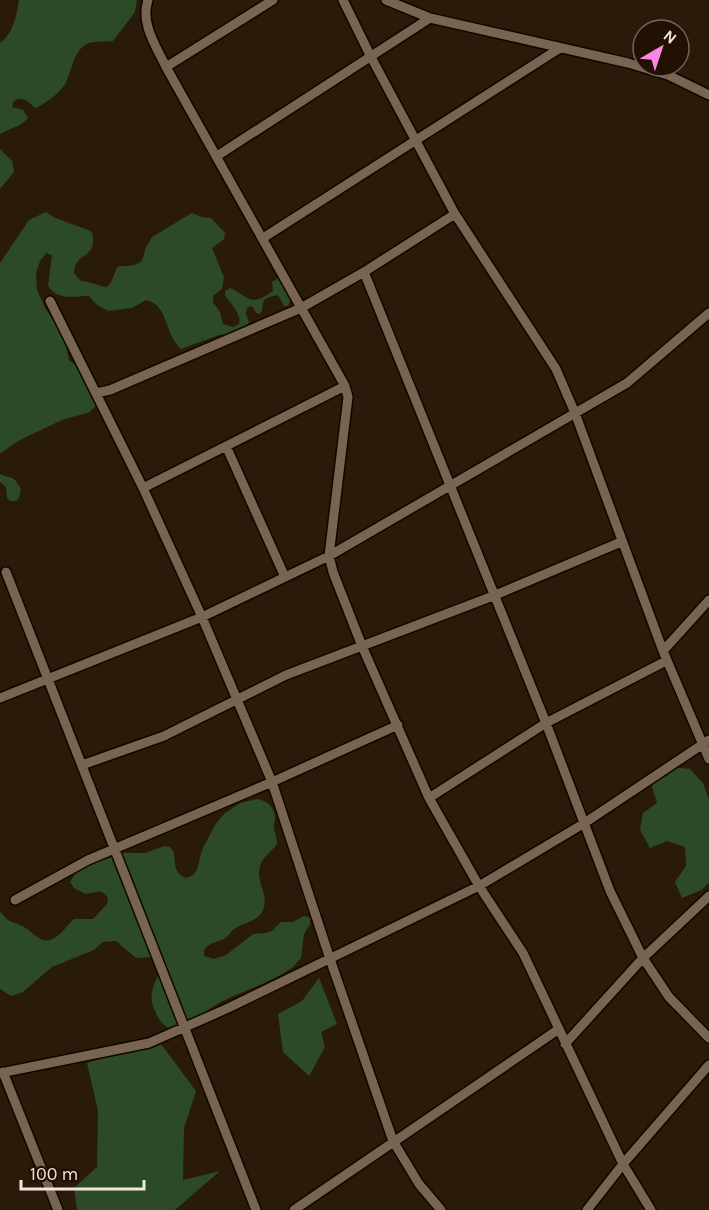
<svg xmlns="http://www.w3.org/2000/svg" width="709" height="1210" font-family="Karla,sans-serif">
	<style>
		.forest { fill: #2c4a26 }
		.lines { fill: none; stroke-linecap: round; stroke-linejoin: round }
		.minor-casing { stroke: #120500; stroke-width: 12 }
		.minor { stroke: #776451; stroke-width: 9 }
	</style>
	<rect width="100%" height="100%" fill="#2a1a09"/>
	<path class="forest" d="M19,0H137L135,12L113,41C105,42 96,41 89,43C73,49 72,72 65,84C58,95 46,103 35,108C29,102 22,95 14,101L12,107L23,110L28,118C21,127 9,128 0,134V43C13,34 17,15 19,0Z
		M0,149L12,161L14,172L0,189Z
		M46,212C57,221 79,225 92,232C98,261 74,251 74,273L81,281C108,284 106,298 117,267C126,264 129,269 142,261L146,247L152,237L192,213L202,217L211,218L225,233L224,239L212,248L224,277L222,289L213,296V302L220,312L223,324L233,327L239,324C242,313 230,304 225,295V291L230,288C250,297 249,308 273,291L272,282L278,278L291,298L288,306H284L278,295C263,298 263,299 262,312L259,314L256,313L253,307L250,306L247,308L246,314L249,322L244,329L235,334L219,335L181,349C164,334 169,305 146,300L132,308L108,311L96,304L89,296C74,296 58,301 48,286L52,255L46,253L40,261L36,273L37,290L45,308L64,336L69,360L93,379L100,401L90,412L62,420L18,441L0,454V263L29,220Z
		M0,474C12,480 12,473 21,489L19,498L16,501H10L7,498L6,487L0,482Z
		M672,767L690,769L703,783L709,800V883L701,890L682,898L675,882L686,866L685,847L667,841L650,848L640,830L643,813L657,803L652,787L654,770Z
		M257,799C267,800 276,809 275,819C275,826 273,823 274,829C275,834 277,838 277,844C272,851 262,858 260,866C255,883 271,896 262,912C255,923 243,922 234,929C230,932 228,937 224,939C215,943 210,942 204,950V956L214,959L226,955L253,934L266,933L272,931L281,922H293L304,916L310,918V924L304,934L301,958L293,967C271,983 241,991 217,1004C203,1012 190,1027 172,1028C164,1028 159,1020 156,1013C148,999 152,987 159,974L154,957L136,958L116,941L103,942L94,950L52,967L23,992L11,996L0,989V911C10,925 11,920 24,927C29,930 34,935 39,938C54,947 64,928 74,919H93L107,904L108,898C102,889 96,892 86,894L74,888L70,882L81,865L107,859L122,853H145L164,846L170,847L174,852C175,864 174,873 186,878L193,875L197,870L202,850L215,825L224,814L240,803Z
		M319,978L337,1024L321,1032L325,1047L309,1076L283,1052L278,1014L302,1001Z
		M158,1040L196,1091L184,1128L183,1180L220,1171L175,1210H77L74,1188L97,1167L98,1111L87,1063Z"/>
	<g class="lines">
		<g class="minor-casing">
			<path id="minor" d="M148,0C140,23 156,46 166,67L345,386L348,397L329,556L333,572L362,646L429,798L479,886L523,953L623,1164L651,1210
				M343,0L371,57L455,214L556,369L575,413L663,651L709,759
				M386,0L430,18L628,63L668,75L709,95
				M166,67L273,0
				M217,156L430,18
				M263,238L560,48
				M364,272L546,723L610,891L643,958L669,997L709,1038
				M50,301L143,488L202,617L272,782L330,959L393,1141L419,1184L441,1210
				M96,393L110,390L301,308L364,272L455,214
				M226,446L285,577
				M143,488L345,386
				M6,572L256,1210
				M663,651L709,600
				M0,698L202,617L329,556L627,383L709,313
				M82,765L164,736L286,675L493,596L621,542
				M429,798L546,723L666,661
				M15,900L88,860L272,782L398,725
				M565,1044L643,958L709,896
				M3,1072L58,1210
				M0,1073L149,1043L226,1009L479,886L583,824L709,740
				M294,1210L559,1029
				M587,1210L623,1164L709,1065"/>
		</g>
		<use href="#minor" class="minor"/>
	</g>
	<g transform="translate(661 48) rotate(39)"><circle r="28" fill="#201102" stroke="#746659" stroke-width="1.5"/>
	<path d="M0-4.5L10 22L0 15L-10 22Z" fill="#fc86e3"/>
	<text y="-9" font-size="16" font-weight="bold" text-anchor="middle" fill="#f1e6db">N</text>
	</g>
	<path d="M21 1180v9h123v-9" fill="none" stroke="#f1e6db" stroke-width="3"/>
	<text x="30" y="1180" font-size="18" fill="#f1e6db" stroke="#201102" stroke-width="4.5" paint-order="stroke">100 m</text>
</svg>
